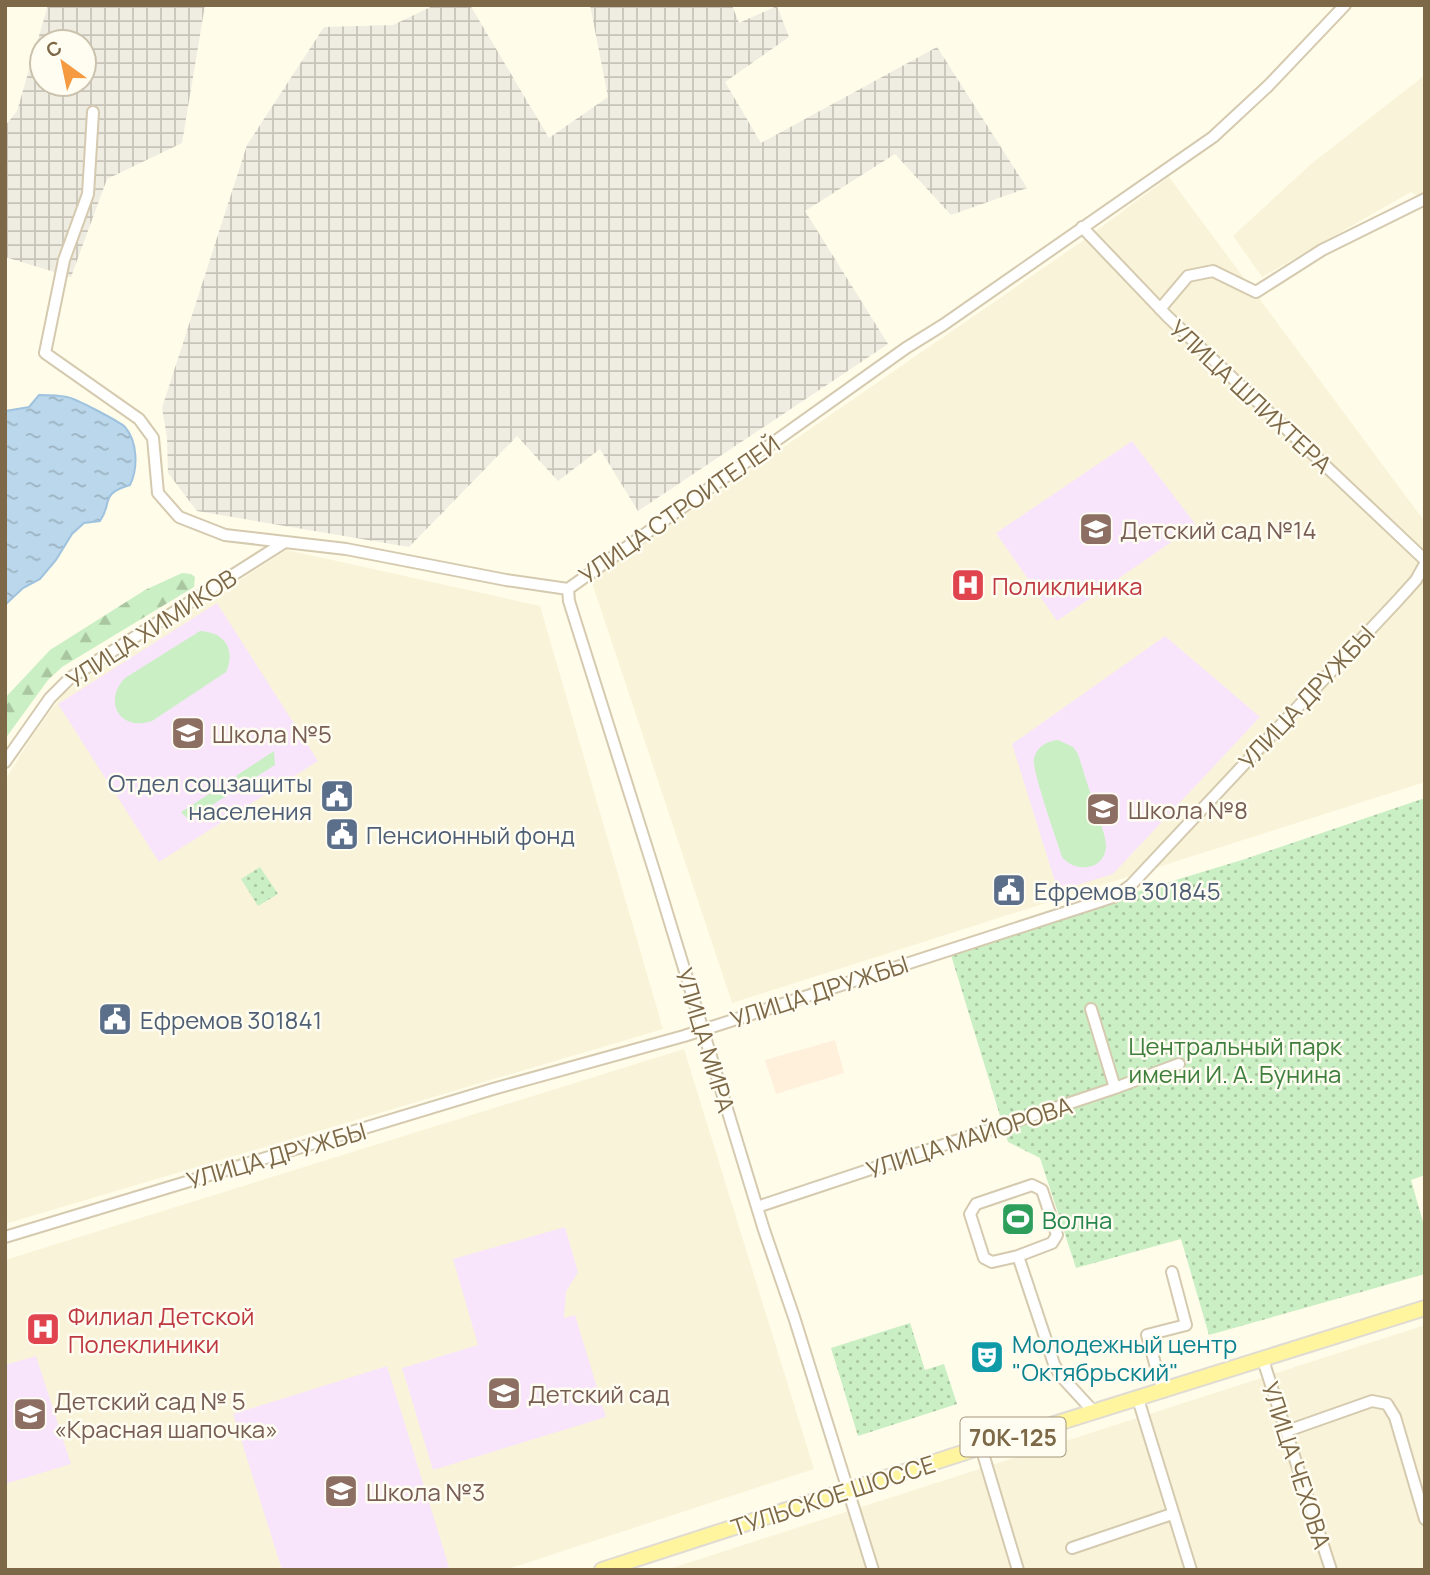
<svg xmlns="http://www.w3.org/2000/svg" width="1430" height="1575" font-family="Manrope,sans-serif">
	<style>
		.residential { fill: #f9f4d9 }
		.commercial { fill: #fff0dc }
		.industrial { fill: url(#industrial-grid); fill-rule: evenodd }
		.education { fill: #f9e5fb }
		.grass { fill: #caefc4 }
		.forest { fill: url(#forest-firs) }
		.park { fill: url(#park-dots) }
		.water { fill: url(#water-ripples); stroke: #9fc3df; stroke-width: 2 }
		.lines { fill: none; stroke-linecap: round; stroke-linejoin: round }
		.minor-casing { stroke: #d5caaf; stroke-width: 14 }
		.major-casing { stroke: #e0dbd3; stroke-width: 18 }
		.minor { stroke: #fff; stroke-width: 10 }
		.major { stroke: #fff59f; stroke-width: 14 }
		.labels { text-anchor: middle; dominant-baseline: central; stroke-width: 5; stroke-linejoin: round; paint-order: stroke }
		.shield { fill: #fffdf1; stroke: #a4957b; stroke-width: 2 }
		.shield-label { font-size: 23px; font-weight: bold; fill: #7d6948 }
		.street-label { font-size: 24px; fill: #7d6948; stroke: #fffdf1 }
		.education-label { font-size: 24px; fill: #785e54; stroke: #fffdf1; text-anchor: start }
		.health-label { font-size: 24px; fill: #be3a42; stroke: #fffdf1; text-anchor: start }
		.service-label { font-size: 24px; fill: #4e5e75; stroke: #fffdf1; text-anchor: start }
		.park-label { font-size: 24px; fill: #3d7e3c; stroke: #fffdf1 }
		.leisure-label { font-size: 24px; fill: #27864d; stroke: #fffdf1; text-anchor: start }
		.culture-label { font-size: 24px; fill: #0d838f; stroke: #fffdf1; text-anchor: start }
	</style>
	<defs>
		<pattern id="industrial-grid" width="8" height="8" patternUnits="userSpaceOnUse" patternTransform="scale(1.75)"><rect width="8" height="8" fill="#efece2"/><path d="M0 4h8M4 0v8" fill="none" stroke="#c7c3b9"/></pattern>
		<pattern id="forest-firs" width="22" height="20" patternUnits="userSpaceOnUse" patternTransform="scale(1.75)"><rect width="22" height="20" fill="#caefc4"/><path d="M5 1l3.5 6h-7zM16 11l3.5 6h-7z" fill="#a9c6a1"/></pattern>
		<pattern id="park-dots" width="8" height="8" patternUnits="userSpaceOnUse" patternTransform="scale(1.75)"><rect width="8" height="8" fill="#caefc4"/><path d="M2 2h.1M6 6h.1" fill="none" stroke="#a9c6a1" stroke-width="1.8" stroke-linecap="round"/></pattern>
		<pattern id="water-ripples" width="26" height="14" patternUnits="userSpaceOnUse" patternTransform="scale(1.75)"><rect width="26" height="14" fill="#bad7eb"/><path d="M2 4q2-2 4 0t4 0M15 11q2-2 4 0t4 0" fill="none" stroke="#9cb2c0"/></pattern>
	</defs>
	<rect width="100%" height="100%" fill="#fffce9"/>
	<path class="residential" d="M1425,75V200L1411,192L1262,277L1233,236L1311,164Z
		M1169,177L1425,522V782L732,1003L591,580L1081,242Z
		M287,550L540,606L663,1029L5,1224V780L35,732L65,692Z
		M684,1049L814,1469L505,1570H5V1260Z
		M1425,1325V1570H666Z"/>
	<path class="commercial" d="M835,1040L844,1073L776,1094L765,1060Z"/>
	<path class="industrial" d="M48,5H205L182,143L107,179L71,277L5,257V126L17,111ZM42,42H84V84H42Z
		M435,5H470L549,138L608,97L590,5H732L739,23L777,6L789,37L725,82L761,143L937,47L1027,188L951,215L895,154L805,211L888,344L638,511L600,449L558,481L517,436L409,547L197,511L168,473L167,437L162,408L247,145L324,27L393,25Z"/>
	<path class="education" d="M1132,441L1196,525L1057,621L996,533Z
		M217,603L318,761L159,862L58,704Z
		M1165,636L1260,717L1113,874L1058,891L1012,744Z
		M565,1227L578,1272L566,1292L564,1318L575,1315L606,1417L433,1470L402,1368L478,1345L453,1259Z
		M36,1356L71,1464L5,1484V1365Z
		M387,1366L449,1567L440,1570H282L233,1414Z"/>
	<path class="grass" d="M200,631C225,632 236,650 226,672L152,721C121,732 102,702 125,678Z
		M1058,740L1073,747L1078,754C1084,773 1090,793 1097,812C1100,822 1105,834 1106,845C1106,870 1076,874 1062,857C1057,840 1032,772 1034,759C1036,747 1047,741 1058,740Z
		M274,751L275,765L242,786L236,776Z
		M220,787L226,796L192,818H187L181,812Z"/>
	<path class="forest" d="M182,573L191,574L195,577L194,587L62,667L48,680L5,739V698L50,650L145,590Z"/>
	<path class="park" d="M1425,798V1175L1411,1180L1425,1229V1274L1209,1335L1181,1239L1076,1268L1040,1158L1008,1142L951,955L1017,928L1242,860Z
		M260,867L278,894L258,906L241,879Z
		M910,1323L925,1370L944,1364L957,1404L858,1436L831,1348Z"/>
	<path class="water" d="M39,395C49,395 58,395 67,397C75,398 120,422 125,427C138,442 138,469 130,485C99,494 113,503 100,521L84,523L72,534L56,560L40,579L23,588L5,605V411L29,407Z"/>
	<g class="lines">
		<g class="minor-casing">
			<path id="minor" d="M93,112L88,194L64,260L45,353L139,419L153,438L158,493L179,517L225,535L346,549L506,580L568,589L906,348L943,325L1213,137L1268,86L1345,5
				M1082,227L1168,317L1425,560
				M1160,309L1188,276L1213,271L1256,292L1322,250L1425,199
				M568,589L569,601L657,880L764,1230L794,1317L873,1570
				M5,762L50,698L70,678L285,542
				M1091,1009L1115,1088
				M757,1207L1115,1088L1179,1064
				M5,1237L493,1089L684,1036L1116,896L1131,885L1398,600L1416,580L1425,564
				M1018,1256L1052,1243L1057,1235L1042,1190L1032,1185L976,1204L970,1214L984,1258L992,1262L1018,1256L1054,1364L1060,1375L1094,1412
				M1263,1360L1331,1570
				M1163,1392L1147,1335L1186,1325L1172,1272
				M1138,1399L1191,1570
				M1287,1431L1372,1401L1387,1404L1395,1417L1425,1519
				M981,1447L1018,1570
				M1072,1548L1172,1514"/>
		</g>
		<g class="major-casing">
			<path id="major" d="M602,1570L981,1447L1425,1308"/>
		</g>
		<use href="#minor" class="minor"/>
		<use href="#major" class="major"/>
	</g>
	<defs>
		<g id="school-square" transform="scale(1.75)"><rect x="-9" y="-9" width="18" height="18" rx="4" fill="#8d6e63" stroke="#fffdf1"/><path d="M0-5L7-2L0 1L-7-2ZM-4 1L0 2.5L4 1V4Q0 6-4 4Z" fill="#fff"/></g>
		<g id="hospital-square" transform="scale(1.75)"><rect x="-9" y="-9" width="18" height="18" rx="4" fill="#e0444e" stroke="#fffdf1"/><path d="M-5-5h3v3.5h4V-5h3V5h-3V1.5h-4V5h-3Z" fill="#fff"/></g>
		<g id="civic-square" transform="scale(1.75)"><rect x="-9" y="-9" width="18" height="18" rx="4" fill="#5c6f8a" stroke="#fffdf1"/><path d="M-.6-6.5H3V-4.5H.6V-3L4-1V1h2V6H-6V1h2V-1L-.6-3ZM-1.2 2.5V6h2.4V2.5Z" fill="#fff"/></g>
		<g id="stadium-square" transform="scale(1.75)"><rect x="-9" y="-9" width="18" height="18" rx="4" fill="#2e9e5b" stroke="#fffdf1"/><path d="M0-5a6.5 5 0 1 0 0 10a6.5 5 0 1 0 0-10ZM-3.5-1.8h7v3.6h-7Z" fill="#fff"/></g>
		<g id="theatre-square" transform="scale(1.75)"><rect x="-9" y="-9" width="18" height="18" rx="4" fill="#0f9aa8" stroke="#fffdf1"/><path d="M-5-5.5Q0-4 5-5.5V0Q5 5 0 6Q-5 5-5 0ZM-3.3-2.5H-1v1.5H-3.3ZM1-2.5H3.3v1.5H1ZM-2.8 1Q0 5.5 2.8 1Z" fill="#fff"/></g>
	</defs>
	<g fill-rule="evenodd">
		<use href="#school-square" x="1096" y="529"/>
		<use href="#hospital-square" x="968" y="585"/>
		<use href="#school-square" x="188" y="733"/>
		<use href="#civic-square" x="337" y="796"/>
		<use href="#school-square" x="1103" y="809"/>
		<use href="#civic-square" x="342" y="834"/>
		<use href="#civic-square" x="1009" y="890"/>
		<use href="#civic-square" x="115" y="1019"/>
		<use href="#stadium-square" x="1018" y="1219"/>
		<use href="#hospital-square" x="43" y="1329"/>
		<use href="#theatre-square" x="987" y="1357"/>
		<use href="#school-square" x="504" y="1393"/>
		<use href="#school-square" x="30" y="1414"/>
		<use href="#school-square" x="341" y="1491"/>
	</g>
	<g class="labels">
		<rect class="shield" x="960.5" y="1417.5" width="105" height="39" rx="5"/>
		<g class="shield-label">
			<text x="1013" y="1437">70К-125</text>
		</g>
		<g class="street-label">
			<text transform="translate(1251 396) rotate(43)">УЛИЦА ШЛИХТЕРА</text>
			<text transform="translate(679 509) rotate(-35)">УЛИЦА СТРОИТЕЛЕЙ</text>
			<text transform="translate(151 628) rotate(-33)">УЛИЦА ХИМИКОВ</text>
			<text transform="translate(1306 697) rotate(-47)">УЛИЦА ДРУЖБЫ</text>
			<text transform="translate(819 991) rotate(-18)">УЛИЦА ДРУЖБЫ</text>
			<text transform="translate(706 1040) rotate(73)">УЛИЦА МИРА</text>
			<text transform="translate(969 1137) rotate(-18)">УЛИЦА МАЙОРОВА</text>
			<text transform="translate(276 1155) rotate(-16)">УЛИЦА ДРУЖБЫ</text>
			<text transform="translate(1297 1465) rotate(72)">УЛИЦА ЧЕХОВА</text>
			<text transform="translate(833 1495) rotate(-18)">ТУЛЬСКОЕ ШОССЕ</text>
		</g>
		<g class="education-label">
			<text x="1120" y="529">Детский сад №14</text>
			<text x="212" y="733">Школа №5</text>
			<text x="1128" y="809">Школа №8</text>
			<text x="528" y="1393">Детский сад</text>
			<text x="54" y="1400">Детский сад № 5<tspan x="54" dy="28">«Красная шапочка»</tspan></text>
			<text x="366" y="1491">Школа №3</text>
		</g>
		<g class="health-label">
			<text x="992" y="585">Поликлиника</text>
			<text x="68" y="1315">Филиал Детской<tspan x="68" dy="28">Полеклиники</tspan></text>
		</g>
		<g class="service-label">
			<text x="312" y="782" text-anchor="end">Отдел соцзащиты<tspan x="312" dy="28">населения</tspan></text>
			<text x="366" y="834">Пенсионный фонд</text>
			<text x="1034" y="890">Ефремов 301845</text>
			<text x="140" y="1019">Ефремов 301841</text>
		</g>
		<g class="park-label">
			<text x="1235" y="1045">Центральный парк<tspan x="1235" dy="28">имени И. А. Бунина</tspan></text>
		</g>
		<g class="leisure-label">
			<text x="1042" y="1219">Волна</text>
		</g>
		<g class="culture-label">
			<text x="1012" y="1343">Молодежный центр<tspan x="1012" dy="28">"Октябрьский"</tspan></text>
		</g>
	</g>
	<rect width="1430" height="1575" fill="none" stroke="#7d6948" stroke-width="14"/>
	<g transform="translate(63 63) rotate(327)"><circle r="33" fill="#fffdf1" stroke="#cbc2ad" stroke-width="2"/>
	<path d="M0-5L12 26L0 18L-12 26Z" fill="#f59a41"/>
	<text y="-10" font-size="19" font-weight="bold" text-anchor="middle" fill="#7d6948">С</text>
	</g>
</svg>
